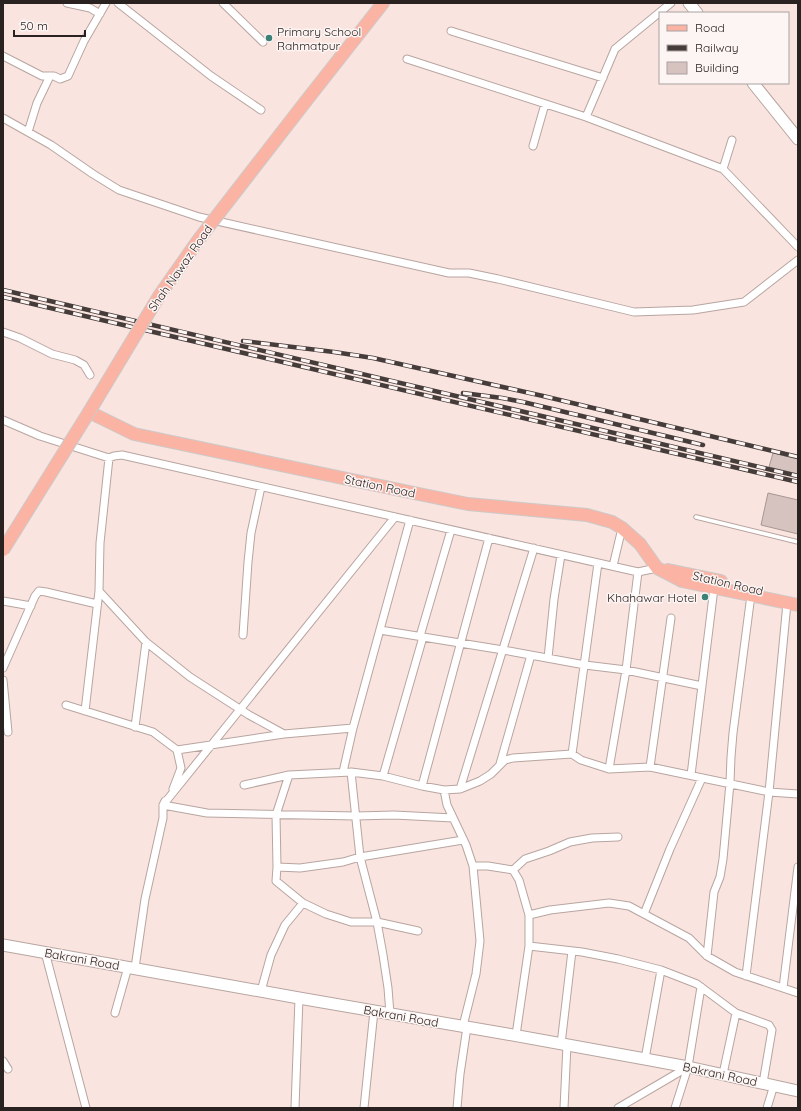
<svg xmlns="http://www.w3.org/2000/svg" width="801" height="1111" font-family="Quicksand,sans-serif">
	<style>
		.building { fill: #d6c2be; stroke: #a99692 }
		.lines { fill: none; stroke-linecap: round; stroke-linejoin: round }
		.lane-casing { stroke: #b8a5a0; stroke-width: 5.5 }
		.street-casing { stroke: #b8a5a0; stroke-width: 9 }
		.secondary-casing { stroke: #b8a5a0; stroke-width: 13 }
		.primary-casing { stroke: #cccac9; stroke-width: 14 }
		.lane { stroke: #fff; stroke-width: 3.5 }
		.street { stroke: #fff; stroke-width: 7 }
		.secondary { stroke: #fff; stroke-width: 11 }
		.primary { stroke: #fbb3a4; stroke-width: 12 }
		.rail-casing { stroke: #463d3a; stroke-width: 4.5 }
		.rail { stroke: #fdf5f3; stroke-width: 3; stroke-dasharray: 9; stroke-linecap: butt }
		.primary-bridge-casing { stroke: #cccac9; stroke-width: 14; stroke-linecap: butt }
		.primary-bridge { stroke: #fbb3a4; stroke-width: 12 }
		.poi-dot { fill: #3b8177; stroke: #fdf5f3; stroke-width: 1.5 }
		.labels { text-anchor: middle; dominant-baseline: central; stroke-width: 3; stroke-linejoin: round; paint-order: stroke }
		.poi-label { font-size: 12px; fill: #292220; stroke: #fdf5f3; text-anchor: start }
		.street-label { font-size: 12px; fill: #292220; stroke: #fdf5f3 }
	</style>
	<rect width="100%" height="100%" fill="#f9e4e0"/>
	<path class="building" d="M773,453L798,459V474L769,467Z
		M768,493L798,500V534L761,525Z"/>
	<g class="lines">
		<g class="lane-casing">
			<path id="lane" d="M696,517L798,542"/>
		</g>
		<g class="street-casing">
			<path id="street" d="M67,3L90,8L100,14
				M118,3L211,76L261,110
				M223,3L263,42
				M671,3L615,49L586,117L723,169L798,247
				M451,31L603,78
				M3,56L42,76H54L60,79L68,76L84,41L106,3
				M407,59L586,117
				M3,118L51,145L93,174L119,190L199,217L449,273H469L498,279L634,312L693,310L744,302L798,260
				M28,132L37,103L50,76
				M533,146L545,104
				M723,169L732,140
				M3,332L20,338L52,354L75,360L84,365L90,375
				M3,420L40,436L109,458
				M395,517L163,805L207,813L356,816L394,815L453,818
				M613,566L622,528
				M3,601L31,606
				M380,630L503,650L585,665L626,670L702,686
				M243,635L248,562L251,533L261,487
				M420,636L451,530
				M548,658L554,599L561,555
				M3,668L35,596L39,591L46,592L97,604
				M3,680L8,732
				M66,705L153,732L177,750L181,768L173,789
				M85,711L99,591
				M135,727L146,642
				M353,728L284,734L249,715L190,677L146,642L99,591L100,543L109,458L114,456L122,455L638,572L657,568
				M177,750L284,734
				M572,754L598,563
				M500,764L531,655
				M650,767L671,618
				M609,769L626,670L638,572
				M343,772L353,728L410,520
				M351,772L360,857L377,922L383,955L388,988L390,1014
				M289,775L276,815L277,867L276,881L303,903L326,914L351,922H377L418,931
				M691,775L714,588
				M383,776L423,637
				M244,785L289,775L351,772L383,776L422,786L444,790L460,789L480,781L491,774L505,760L513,758L572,754L581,760L609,769L650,767L769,792L798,794
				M422,786L489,538
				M460,789L534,548
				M444,790L447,805L466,845L473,866L480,941L476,974L463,1026
				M473,866H488L513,870L519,880L529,915V946L516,1035
				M277,867L300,868L343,862L360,857L463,840
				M513,870L525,859L549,851L570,842L592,838L618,837
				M644,914L670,849L702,778
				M529,915L550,910L609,903L629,906L689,938L707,956L735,972L798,993
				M529,946L582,952L618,959L661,970L697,984L736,1013L723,1074
				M45,952L86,1108
				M707,956L714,892L720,877L723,859L730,783L731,757L733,733L751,595
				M135,968L145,899L163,818V805L165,801
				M746,976L769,792L787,603
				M783,988L798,867
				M261,991L271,955L285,925L303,903
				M115,1013L128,967
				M736,1013L769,1025L772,1030L763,1083
				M561,1044L572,951
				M645,1059L661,970
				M3,1061L8,1069
				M295,1108L299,998
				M364,1108L374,1011
				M457,1108L460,1074L467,1027
				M564,1108L567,1045
				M618,1108L688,1067
				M675,1108L688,1067L701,987
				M767,1108L774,1085"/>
		</g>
		<g class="secondary-casing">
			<path id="secondary" d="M689,3L697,13
				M753,83L798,139
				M3,945L299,998L507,1034L645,1059L688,1067L798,1091"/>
		</g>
		<g class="primary-casing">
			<path id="primary" d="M306,101L383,3
				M89,412L134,434L414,493L468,504L587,515L612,522L622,528L640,544L657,568L682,581L798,605
				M668,570L721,581"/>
		</g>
		<use href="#lane" class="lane"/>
		<use href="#street" class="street"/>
		<use href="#secondary" class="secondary"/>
		<use href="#primary" class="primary"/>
		<g class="rail-casing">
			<path id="rail" d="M3,290L798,476
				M3,297L798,482
				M243,341L334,352L373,358L543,396L798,457
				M463,393L502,398L523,402L703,445"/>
		</g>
		<use href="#rail" class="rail"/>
		<g class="primary-bridge-casing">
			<path id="primary-bridge" d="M3,550L89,412L159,296L199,239L306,101"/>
		</g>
		<use href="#primary-bridge" class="primary-bridge"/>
	</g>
	<g class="poi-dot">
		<circle cx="269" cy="38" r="4"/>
		<circle cx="705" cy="597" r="4"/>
	</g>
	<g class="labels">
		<g class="poi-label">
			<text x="277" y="31">Primary School<tspan x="277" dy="14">Rahmatpur</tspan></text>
			<text x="697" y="597" text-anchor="end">Khahawar Hotel</text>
		</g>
		<g class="street-label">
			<text transform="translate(180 268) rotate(-55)">Shah Nawaz Road</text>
			<text transform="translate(380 486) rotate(12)">Station Road</text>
			<text transform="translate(728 583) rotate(13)">Station Road</text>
			<text transform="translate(82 959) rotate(10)">Bakrani Road</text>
			<text transform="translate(401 1016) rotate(10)">Bakrani Road</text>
			<text transform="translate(720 1074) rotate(12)">Bakrani Road</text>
		</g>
	</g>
	<rect width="801" height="1111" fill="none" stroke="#292220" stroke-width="8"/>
	<rect x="659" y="12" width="130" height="72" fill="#fdf5f3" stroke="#a8a19f"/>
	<rect x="667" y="25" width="20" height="6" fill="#fbb3a4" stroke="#a8a19f"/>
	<text x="695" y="32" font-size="12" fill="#292220">Road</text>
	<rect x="667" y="45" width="20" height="6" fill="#463d3a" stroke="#a8a19f"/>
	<text x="695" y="52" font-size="12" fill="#292220">Railway</text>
	<rect x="667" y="62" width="20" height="12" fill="#d6c2be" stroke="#a8a19f"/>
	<text x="695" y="72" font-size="12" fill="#292220">Building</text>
	<path d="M14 30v6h71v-6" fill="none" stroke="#292220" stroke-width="2"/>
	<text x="20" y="30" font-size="12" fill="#292220" stroke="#fdf5f3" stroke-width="3" paint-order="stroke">50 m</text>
</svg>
